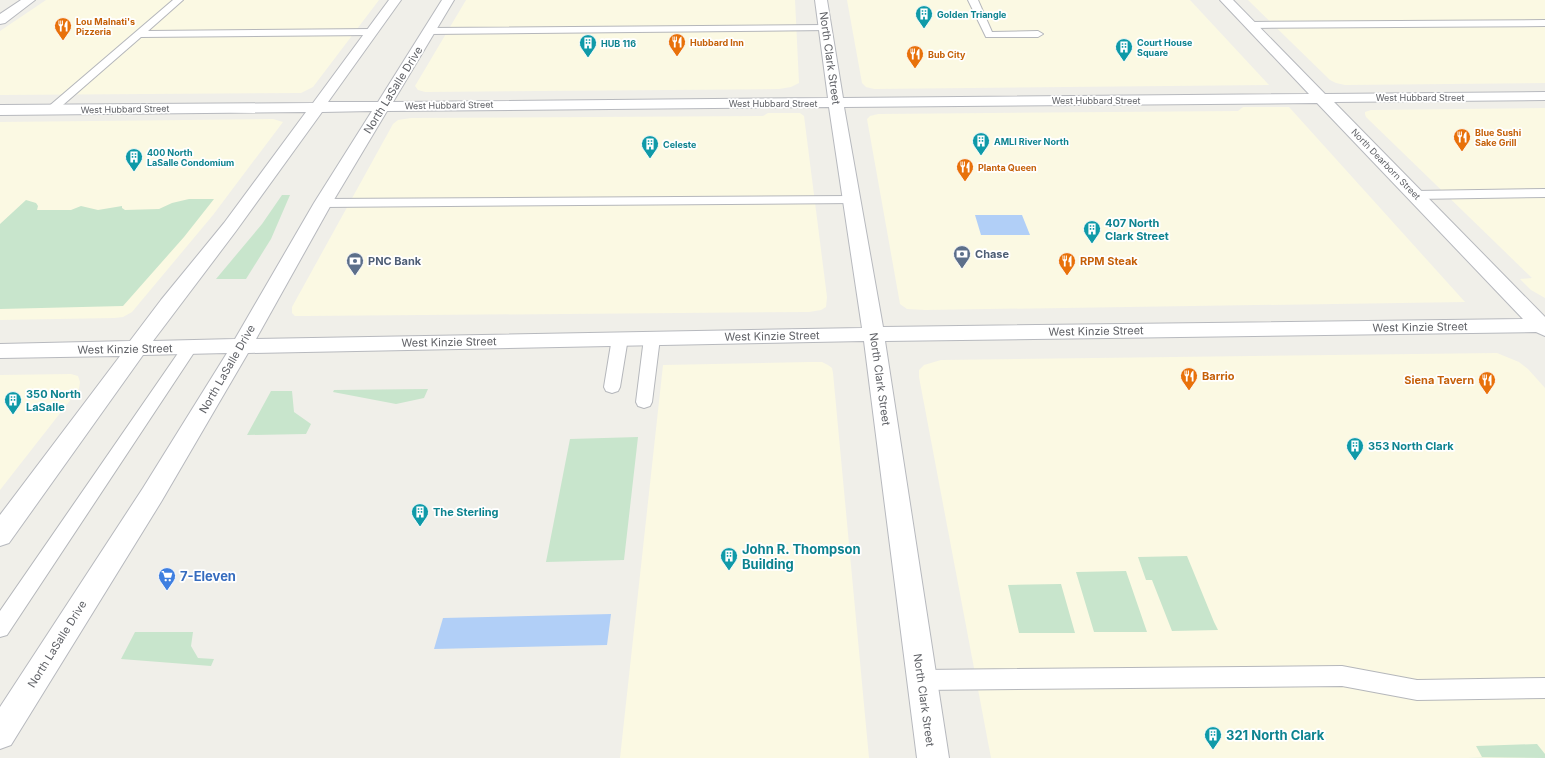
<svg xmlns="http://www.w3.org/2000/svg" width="1545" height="758" font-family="Inter,sans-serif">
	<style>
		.commercial { fill: #fbf9e3 }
		.green { fill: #c8e5cc }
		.water { fill: #b1cff7 }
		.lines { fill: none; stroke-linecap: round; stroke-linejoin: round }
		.lane-casing { stroke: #b5b7bb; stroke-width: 2 }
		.secondary-casing { stroke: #b7b9be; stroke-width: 2 }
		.lane { fill: #fff; fill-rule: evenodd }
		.secondary { fill: #fff; fill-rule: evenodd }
		.labels { text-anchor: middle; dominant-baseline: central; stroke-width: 3.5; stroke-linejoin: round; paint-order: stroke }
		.far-culture-label { font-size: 9px; font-weight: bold; fill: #0d838f; stroke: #fff; text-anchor: start }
		.far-food-label { font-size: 9px; font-weight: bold; fill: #c56008; stroke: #fff; text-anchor: start }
		.far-street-label { font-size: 9px; fill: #606267; stroke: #fff }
		.street-label { font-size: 11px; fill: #606267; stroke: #fff }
		.culture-label { font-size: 11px; font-weight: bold; fill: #0d838f; stroke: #fff; text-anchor: start }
		.service-label { font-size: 11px; font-weight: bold; fill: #4e5e75; stroke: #fff; text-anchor: start }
		.food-label { font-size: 11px; font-weight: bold; fill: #c56008; stroke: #fff; text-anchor: start }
		.near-culture-label { font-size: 13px; font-weight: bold; fill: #0d838f; stroke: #fff; text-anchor: start }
		.near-shop-label { font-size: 13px; font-weight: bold; fill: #366cbe; stroke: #fff; text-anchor: start }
	</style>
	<rect width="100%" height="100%" fill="#f0efe9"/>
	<path class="commercial" d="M46,0H379L313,87L301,93L0,95V31Z
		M466,0H795L799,83L791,87L779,89L425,92L418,90L415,86Z
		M847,0H1190L1269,85L874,89L866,87L862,83Z
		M1248,0H1545V83L1345,85L1336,83L1330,80Z
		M1243,107H1289L1465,302L925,310L907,309L900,304L867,119L870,116L878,114L1238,111Z
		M1545,108V298L1531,290L1520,279L1532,278L1366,117L1365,114V112L1371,110Z
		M768,113H800L804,116L827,297L826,307L821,310L809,312L304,316H295L292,313V307L393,124L398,120L411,118L763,116Z
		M273,119L283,122L213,215L132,312L123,317L115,318L0,320V122Z
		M1497,353L1519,362L1528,369L1545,388V758H991L919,377V370L924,365L941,360Z
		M810,362H822L828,365L832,368L833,373L869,758H620L663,365Z
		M71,374L78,376L80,382L79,389L0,490V375Z"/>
	<path class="green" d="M282,195H290L271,239L246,279H216L262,224Z
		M189,199H214L184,237L123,306L0,309V224L26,200L36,203L38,206L37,210H71L81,206L98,210L122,206V208L125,210L159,209L172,203Z
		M428,389L424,398L396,404L333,392L334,390Z
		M271,391H292L294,412L311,424L306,434L247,435Z
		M638,437L624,560L546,562L570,439Z
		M1187,556L1214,622L1218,630L1172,631L1152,580H1146L1138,557Z
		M1126,571L1147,632H1094L1076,572Z
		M1061,584L1075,633H1019L1008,585Z
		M135,632H193L191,646L198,658L214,659L211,666L121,659Z
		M1537,744L1545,754V758L1467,757H1482L1476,746Z"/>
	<path class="water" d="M975,215H1022L1030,235H981Z
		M611,614L607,645L434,649L443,618Z"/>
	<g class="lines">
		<g class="lane-casing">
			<path id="lane" d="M173,0H183L148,31L372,29L377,32L372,35L141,37L56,111H48L46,109L48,107Z
				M968,0H978L992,32L1038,31L1043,34L1038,37H986Z
				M1545,20V26L1251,28L1246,25L1251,22Z
				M826,25L831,28L829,30L429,34L424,31L429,28Z
				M1545,189V197L1415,199L1411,198L1409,195L1411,192L1415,191Z
				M852,196L856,197L858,200L856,203L323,207L318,206L317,203L318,200L323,199Z
				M620,333L625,334L628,338L620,387L618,391L612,393L606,391L604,387L612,338L615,334Z
				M652,333L657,334L660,338L652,402L650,406L644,408L638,406L636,402L644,338L647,334Z
				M190,342L195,343L198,347L195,351L7,635L0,637V611L185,343Z
				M1342,666L1417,680L1545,678V698L1417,700L1342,686L921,690L913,687L910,680L913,673L921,670Z"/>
		</g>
		<g class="secondary-casing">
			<path id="secondary" d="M21,0H35L5,23L0,24V14Z
				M389,0H401L328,102H378L442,0H454L393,102L828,98L815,0H827L843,98L1309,94L1220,0H1233L1325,94L1545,92V100L1334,102L1545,317V336L1536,332L885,341L949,758H917L864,341L248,353L161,502L11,745L0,749V707L143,488L227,353L143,355L9,543L0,546V515L120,356L0,358V344L130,341L161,300L224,223L306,112L0,115V105L313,103ZM1317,103L1523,319L883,327L844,107ZM829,107L862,328L256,339L332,203L387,111ZM372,111L314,203L235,339L153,341L236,231L322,112Z"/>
		</g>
		<use href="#lane" class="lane"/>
		<use href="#secondary" class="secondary"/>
	</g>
	<defs>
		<g id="building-pin" transform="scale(0.9)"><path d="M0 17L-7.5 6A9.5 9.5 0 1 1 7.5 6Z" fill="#0f9aa8" stroke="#fff"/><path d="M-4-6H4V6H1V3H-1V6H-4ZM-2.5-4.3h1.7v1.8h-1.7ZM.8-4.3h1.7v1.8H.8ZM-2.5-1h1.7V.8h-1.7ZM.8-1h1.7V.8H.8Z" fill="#fff"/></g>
		<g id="restaurant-pin" transform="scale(0.9)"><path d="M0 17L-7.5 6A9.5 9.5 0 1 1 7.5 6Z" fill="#e8710a" stroke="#fff"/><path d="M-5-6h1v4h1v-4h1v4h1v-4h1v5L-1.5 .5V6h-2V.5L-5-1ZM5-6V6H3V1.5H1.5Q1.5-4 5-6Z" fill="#fff"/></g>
		<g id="bank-pin" transform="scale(0.9)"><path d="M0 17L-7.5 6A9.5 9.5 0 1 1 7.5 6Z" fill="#5c6f8a" stroke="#fff"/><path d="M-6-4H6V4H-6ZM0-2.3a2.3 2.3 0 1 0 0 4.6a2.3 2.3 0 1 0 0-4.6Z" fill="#fff"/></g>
		<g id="supermarket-pin" transform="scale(0.9)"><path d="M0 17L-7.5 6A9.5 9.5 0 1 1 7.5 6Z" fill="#3f7fe0" stroke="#fff"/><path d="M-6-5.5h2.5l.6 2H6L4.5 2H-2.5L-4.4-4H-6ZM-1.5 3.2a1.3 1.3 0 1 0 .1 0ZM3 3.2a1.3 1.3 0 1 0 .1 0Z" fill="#fff"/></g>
	</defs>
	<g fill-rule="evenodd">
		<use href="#building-pin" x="924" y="14"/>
		<use href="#restaurant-pin" x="63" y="26"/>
		<use href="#restaurant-pin" x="677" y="42"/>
		<use href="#building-pin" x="588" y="43"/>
		<use href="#building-pin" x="1124" y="47"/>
		<use href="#restaurant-pin" x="915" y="54"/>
		<use href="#restaurant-pin" x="1462" y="137"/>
		<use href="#building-pin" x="981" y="141"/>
		<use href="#building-pin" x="650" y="144"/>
		<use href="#building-pin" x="134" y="157"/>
		<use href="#restaurant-pin" x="965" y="167"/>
		<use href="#building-pin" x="1092" y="229"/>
		<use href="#bank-pin" x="962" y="254"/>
		<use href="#bank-pin" x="355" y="261"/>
		<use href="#restaurant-pin" x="1067" y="261"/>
		<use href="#restaurant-pin" x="1189" y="376"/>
		<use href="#restaurant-pin" x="1487" y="380"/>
		<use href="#building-pin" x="13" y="400"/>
		<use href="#building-pin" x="1355" y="446"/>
		<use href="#building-pin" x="420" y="512"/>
		<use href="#building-pin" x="729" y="556"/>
		<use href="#supermarket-pin" x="167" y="576"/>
		<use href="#building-pin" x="1213" y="735"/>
	</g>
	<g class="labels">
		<g class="far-culture-label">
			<text x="937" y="14">Golden Triangle</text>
			<text x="1137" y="42">Court House<tspan x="1137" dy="10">Square</tspan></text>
			<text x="601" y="43">HUB 116</text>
			<text x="994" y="141">AMLI River North</text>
			<text x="663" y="144">Celeste</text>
			<text x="147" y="152">400 North<tspan x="147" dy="10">LaSalle Condomium</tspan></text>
		</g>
		<g class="far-food-label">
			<text x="76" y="21">Lou Malnati's<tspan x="76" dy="10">Pizzeria</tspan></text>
			<text x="690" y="42">Hubbard Inn</text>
			<text x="928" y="54">Bub City</text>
			<text x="1475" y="132">Blue Sushi<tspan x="1475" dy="10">Sake Grill</tspan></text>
			<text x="978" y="167">Planta Queen</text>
		</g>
		<g class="far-street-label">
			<text x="1420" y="97">West Hubbard Street</text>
			<text x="1096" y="100">West Hubbard Street</text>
			<text x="773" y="103">West Hubbard Street</text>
			<text transform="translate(449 105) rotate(-1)">West Hubbard Street</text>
			<text transform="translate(125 109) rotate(-1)">West Hubbard Street</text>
			<text transform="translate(1386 164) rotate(46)">North Dearborn Street</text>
		</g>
		<g class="street-label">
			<text transform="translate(830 58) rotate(82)">North Clark Street</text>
			<text transform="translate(393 90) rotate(-58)">North LaSalle Drive</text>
			<text transform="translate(1420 327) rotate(-1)">West Kinzie Street</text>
			<text transform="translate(1096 331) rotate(-1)">West Kinzie Street</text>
			<text transform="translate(772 336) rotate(-1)">West Kinzie Street</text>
			<text transform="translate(449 342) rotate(-1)">West Kinzie Street</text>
			<text transform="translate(125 349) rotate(-1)">West Kinzie Street</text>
			<text transform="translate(227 369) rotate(-60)">North LaSalle Drive</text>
			<text transform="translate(880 379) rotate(82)">North Clark Street</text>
			<text transform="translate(57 644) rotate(-58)">North LaSalle Drive</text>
			<text transform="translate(924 700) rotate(82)">North Clark Street</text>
		</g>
		<g class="culture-label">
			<text x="1105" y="223">407 North<tspan x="1105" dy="13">Clark Street</tspan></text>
			<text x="26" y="394">350 North<tspan x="26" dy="13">LaSalle</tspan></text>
			<text x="1368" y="446">353 North Clark</text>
			<text x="433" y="512">The Sterling</text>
		</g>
		<g class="service-label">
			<text x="975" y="254">Chase</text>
			<text x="368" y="261">PNC Bank</text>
		</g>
		<g class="food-label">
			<text x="1080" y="261">RPM Steak</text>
			<text x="1202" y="376">Barrio</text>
			<text x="1474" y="380" text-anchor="end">Siena Tavern</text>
		</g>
		<g class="near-culture-label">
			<text x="742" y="549">John R. Thompson<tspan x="742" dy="15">Building</tspan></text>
			<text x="1226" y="735">321 North Clark</text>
		</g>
		<g class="near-shop-label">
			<text x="180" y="576">7-Eleven</text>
		</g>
	</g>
</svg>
